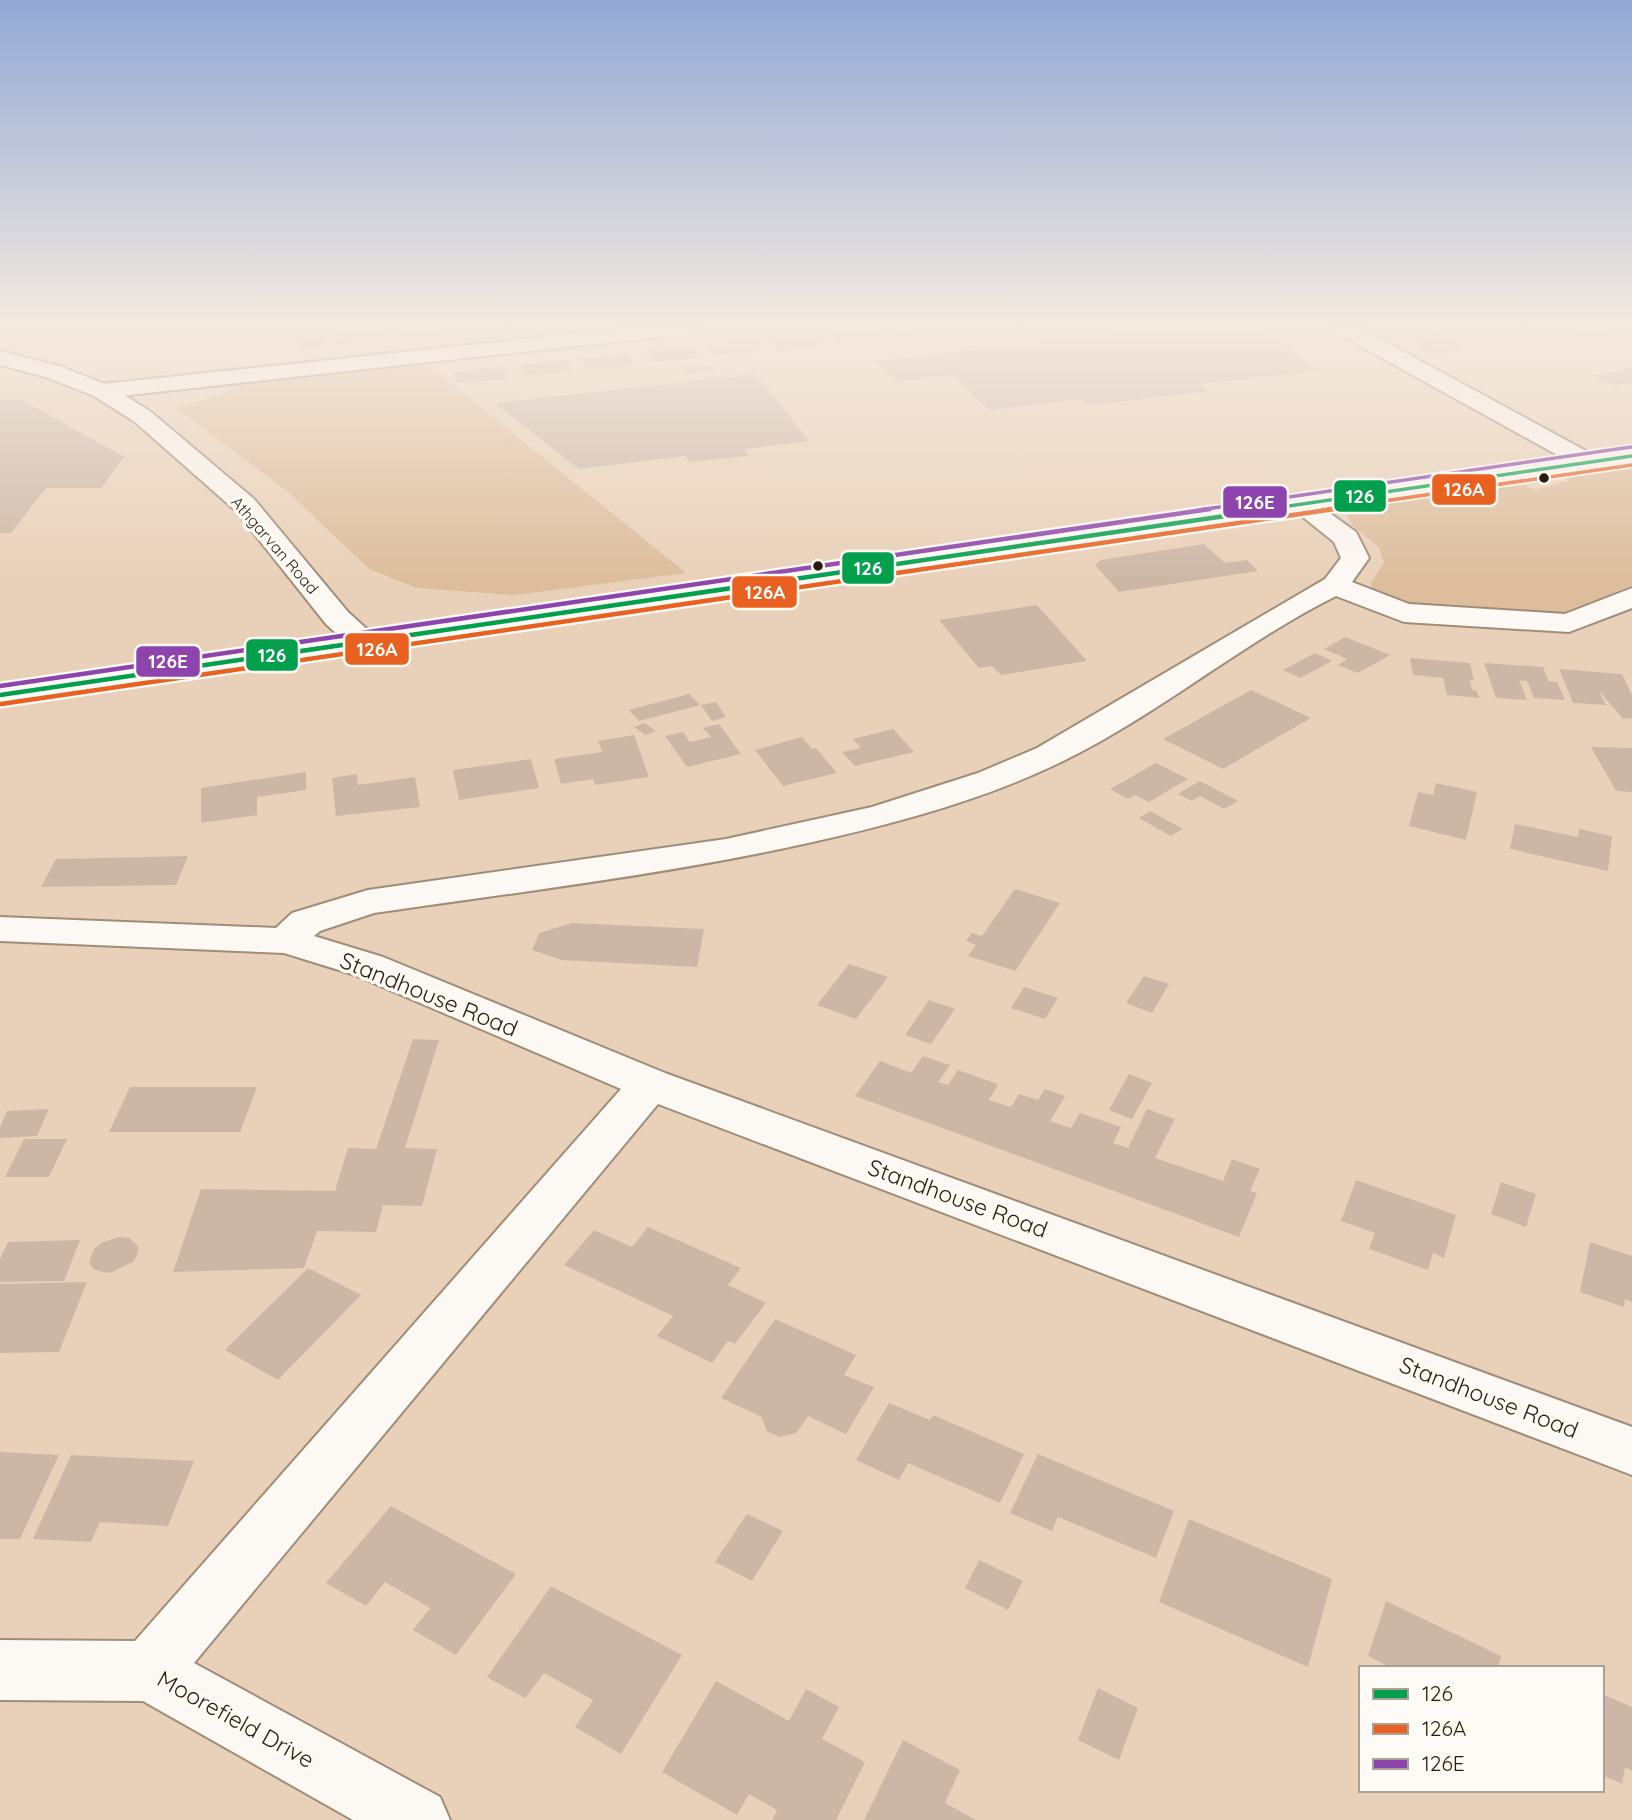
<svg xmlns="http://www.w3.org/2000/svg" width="1632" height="1820" font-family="Quicksand,sans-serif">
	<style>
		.green { fill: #ddbd9c }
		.building { fill: #ccb7a7 }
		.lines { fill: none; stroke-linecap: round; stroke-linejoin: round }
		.street-casing { stroke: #9f8d7a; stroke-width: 4 }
		.secondary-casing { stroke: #9f8d7a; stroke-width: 4 }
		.street { fill: #fcf8f4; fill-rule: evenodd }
		.secondary { fill: #fcf8f4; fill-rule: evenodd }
		.bus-1-far1-casing { stroke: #fefaf5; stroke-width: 7 }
		.bus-1-casing { stroke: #fefaf5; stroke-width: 9 }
		.bus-2-far1-casing { stroke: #fefaf5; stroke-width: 7 }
		.bus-2-casing { stroke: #fefaf5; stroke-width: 9 }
		.bus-3-far1-casing { stroke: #fefaf5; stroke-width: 7 }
		.bus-3-casing { stroke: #fefaf5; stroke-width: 9 }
		.bus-1-far1 { stroke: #029f4d; stroke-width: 3.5 }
		.bus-1 { stroke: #029f4d; stroke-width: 4.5 }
		.bus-2-far1 { stroke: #e86121; stroke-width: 3.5 }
		.bus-2 { stroke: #e86121; stroke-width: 4.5 }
		.bus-3-far1 { stroke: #8e44ad; stroke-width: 3.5 }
		.bus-3 { stroke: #8e44ad; stroke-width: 4.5 }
		.bus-dot { fill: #2b1b0a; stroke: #fefaf5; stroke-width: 2.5 }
		.labels { text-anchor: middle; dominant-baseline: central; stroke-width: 7; stroke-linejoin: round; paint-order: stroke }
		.far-street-label { font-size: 16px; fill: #2b1b0a; stroke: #fefaf5 }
		.near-street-label { font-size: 23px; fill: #2b1b0a; stroke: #fefaf5 }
		.line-badge { stroke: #fefaf5; stroke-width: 2.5 }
		.badge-label { font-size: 19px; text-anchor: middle; font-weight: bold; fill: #fff }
	</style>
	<rect width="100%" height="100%" fill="#e9d1b9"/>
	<path class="green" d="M426,363L686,573L514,595L417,588L369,569L287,491L176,408L226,393L240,383Z
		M1632,467V585L1562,615L1404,603L1372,594L1371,583L1384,563L1379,547L1352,525L1347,514L1372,503L1524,485L1535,490L1569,481L1565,477Z"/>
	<path class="building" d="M445,328L447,335L399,339L396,329Z
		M888,328H936L942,333L897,337Z
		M1179,328H1256L1322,371L1200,384L1209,391L1089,405L1081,399L989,410L952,375L896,382L875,361Z
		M1567,328H1609L1615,332H1610L1619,339L1582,340Z
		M875,329L884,339L839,343L830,333Z
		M382,330L385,340L336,344L335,334Z
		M1436,334L1463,350L1431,354L1420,347L1425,346L1410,338Z
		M815,335L824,345L777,350L770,339Z
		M322,336L323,346L299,349L298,338Z
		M753,341L761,351L714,356L707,345Z
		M693,347L699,358L652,362L645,351Z
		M629,354L635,365L587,370L582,358Z
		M568,360L574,371L524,376L520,365Z
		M710,365L715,371L686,374L682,368Z
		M503,367L508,379L457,383L454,372Z
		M1632,368V383L1616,386L1592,376Z
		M756,374L809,441L744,449L748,456L690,462L685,456L579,469L494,403Z
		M0,400H22L124,457L101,488H46L11,533H0Z
		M1204,544L1225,563L1247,560L1258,571L1119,592L1095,565L1101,560Z
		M1037,605L1087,661L1001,675L992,666L979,668L939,620Z
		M1345,637L1390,655L1358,673L1338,665L1347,659L1324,649Z
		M1315,653L1332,661L1300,678L1283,670Z
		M1410,658L1470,663L1474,681L1470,680L1472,690L1477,691L1479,698L1447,695L1443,678L1413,675Z
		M1484,663L1543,667L1549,681L1557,682L1565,700L1534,698L1527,681L1519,680L1527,700L1496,698Z
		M1559,669L1622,674L1632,695V718L1623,719L1599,691L1606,705L1573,703Z
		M1251,690L1311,718L1223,769L1163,739Z
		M689,694L700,705L639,721L629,710Z
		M716,702L726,717L712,721L701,705Z
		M644,723L656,731L645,735L634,727Z
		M719,724L741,754L687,767L665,736L683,732L690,742L711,737L703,728Z
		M893,729L914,752L855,766L842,752L861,748L853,739Z
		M634,735L649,777L595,785L593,779L561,784L554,759L602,752L598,741Z
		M802,737L812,749L816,748L837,773L783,786L755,750Z
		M1591,747L1632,748V792L1616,791Z
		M531,759L539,788L459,800L453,770Z
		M1156,763L1188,779L1149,802L1135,795L1128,799L1110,789Z
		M306,772V790L257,797V815L201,823V788Z
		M357,774L358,785L415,777L420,807L336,816L332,778Z
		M1200,781L1238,801L1224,809L1200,796L1192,801L1178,794Z
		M1436,783L1477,792L1466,840L1409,826L1418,792L1433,795Z
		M1150,811L1183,829L1171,836L1139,818Z
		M1515,824L1578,837L1579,829L1612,836L1608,871L1510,849Z
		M188,856L176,885L41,887L56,859Z
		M1015,889L1060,903L1015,971L968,956L976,945L966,941L972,933L982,936Z
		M572,923L704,929L697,967L562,960L532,950L539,933Z
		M849,964L888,977L856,1019L817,1005Z
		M1144,976L1169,984L1152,1013L1126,1003Z
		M1024,987L1058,998L1045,1019L1011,1008Z
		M929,1000L955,1009L931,1044L905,1035Z
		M413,1039L439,1040L405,1148L437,1149L422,1206L383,1205L376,1232L317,1231L304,1268L173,1272L201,1189L335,1191L348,1148L376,1149Z
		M923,1056L950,1065L938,1082L948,1085L958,1070L998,1084L989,1100L1011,1107L1019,1094L1038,1100L1045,1089L1065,1096L1050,1121L1071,1128L1080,1113L1121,1127L1113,1143L1128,1148L1147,1109L1175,1119L1155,1158L1223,1181L1232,1159L1260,1169L1250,1191L1257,1193L1239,1237L855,1096L880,1061L911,1073Z
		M1129,1074L1152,1083L1132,1119L1109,1110Z
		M130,1087H257L240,1132H109Z
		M49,1109L37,1136L0,1138V1127L7,1111Z
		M24,1139H67L49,1177H5Z
		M1356,1180L1456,1215L1444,1258L1433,1253L1428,1270L1369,1249L1375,1233L1341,1221Z
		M1501,1182L1536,1194L1526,1227L1491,1214Z
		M648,1227L741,1268L728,1285L766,1303L735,1344L728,1341L712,1363L657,1336L673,1316L564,1265L594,1230L632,1247Z
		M119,1237L129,1238L138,1246V1253L133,1262L112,1272L106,1273L93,1269L89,1262L94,1249L103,1242Z
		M80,1240L64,1281L0,1282V1259L8,1242Z
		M1590,1242L1632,1256V1302L1625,1299L1624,1307L1580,1292Z
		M308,1268L361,1295L278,1380L225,1350Z
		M87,1282L59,1352L0,1353V1284Z
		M775,1319L856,1355L844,1375L874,1387L846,1434L808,1416L796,1433L780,1437L766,1431L762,1417L721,1398Z
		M889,1403L930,1420L933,1415L1024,1454L1000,1503L908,1463L899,1480L856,1460Z
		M0,1452L59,1455L20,1539H0Z
		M1038,1454L1174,1511L1156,1558L1058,1517L1052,1531L1010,1513Z
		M71,1455L194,1461L168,1526L100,1522L91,1542L33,1539Z
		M391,1506L516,1574L456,1655L413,1630L430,1608L385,1582L366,1606L326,1583Z
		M747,1514L783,1531L752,1581L715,1562Z
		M1189,1519L1332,1579L1308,1667L1159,1602Z
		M979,1560L1023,1581L1008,1610L965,1588Z
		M551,1586L682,1655L621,1754L575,1727L593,1700L544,1673L525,1698L487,1677Z
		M1386,1601L1501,1656L1498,1668H1392L1368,1656Z
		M716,1681L789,1721L806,1689L839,1707L822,1739L865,1762L836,1820H772L777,1810L749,1794L737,1815L662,1772Z
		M1098,1688L1138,1708L1119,1760L1078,1740Z
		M1602,1694L1632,1707V1771L1625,1767L1622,1784L1602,1775Z
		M903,1740L960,1770L945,1803L976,1820H864Z"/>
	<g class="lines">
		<g class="street-casing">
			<path id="street" d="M630,328H697L694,333L686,334L102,398L94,396L90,391L94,386L102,384Z
				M1334,328H1360L1597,457L1601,462L1597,467L1588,470L1579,467L1337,333Z
				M1301,497L1310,499L1356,532L1369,558L1352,582L1409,604L1565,614L1632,588V608L1569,632L1404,622L1336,596C1240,644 1157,716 1059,763C980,801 893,824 808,843C665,875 518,892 374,913L320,931L314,936L383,957L665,1073L1632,1427V1475L658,1104L194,1663L440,1797L450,1820H353L143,1701L0,1700V1640L135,1641L621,1089L355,975L284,953L0,941V917L276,928L292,913L368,890L726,839L872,807L978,773L1037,748L1325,579L1341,558L1334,542L1288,505L1292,499Z"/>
		</g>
		<g class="secondary-casing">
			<path id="secondary" d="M0,351L62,367L110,386L151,412L254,499L348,612L370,632L1632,448V464L0,705V685L339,636L326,624L236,511L135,422L94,396L46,377L0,365Z"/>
		</g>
		<use href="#street" class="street"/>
		<use href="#secondary" class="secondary"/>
		<g class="bus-1-far1-casing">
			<path id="bus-1-far1" d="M1261,510L1632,456"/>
		</g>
		<g class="bus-1-casing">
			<path id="bus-1" d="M0,695L1273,509"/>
		</g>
		<g class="bus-2-far1-casing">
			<path id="bus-2-far1" d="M1322,510L1632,465"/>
		</g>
		<g class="bus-2-casing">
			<path id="bus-2" d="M1,704L1334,509"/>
		</g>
		<g class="bus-3-far1-casing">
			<path id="bus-3-far1" d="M1199,510L1631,447"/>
		</g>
		<g class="bus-3-casing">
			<path id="bus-3" d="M0,686L1210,509"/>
		</g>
		<use href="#bus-1-far1" class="bus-1-far1"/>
		<use href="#bus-1" class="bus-1"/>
		<use href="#bus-2-far1" class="bus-2-far1"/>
		<use href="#bus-2" class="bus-2"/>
		<use href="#bus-3-far1" class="bus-3-far1"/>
		<use href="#bus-3" class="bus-3"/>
	</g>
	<linearGradient id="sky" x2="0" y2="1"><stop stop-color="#92a8d5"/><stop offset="0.56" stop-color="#f5eae0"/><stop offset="1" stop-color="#f5eae0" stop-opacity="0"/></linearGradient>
	<rect width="1632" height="582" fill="url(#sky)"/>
	<g class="bus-dot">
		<circle cx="1544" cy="478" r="6"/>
		<circle cx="818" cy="566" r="6"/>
	</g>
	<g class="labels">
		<g class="far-street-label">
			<text transform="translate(275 545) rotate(49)">Athgarvan Road</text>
		</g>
		<g class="near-street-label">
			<text transform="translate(429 994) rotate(22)">Standhouse Road</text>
			<text transform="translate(958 1198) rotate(20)">Standhouse Road</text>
			<text transform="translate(1489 1397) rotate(21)">Standhouse Road</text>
			<text transform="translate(236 1719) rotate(29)">Moorefield Drive</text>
		</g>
	</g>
	<g class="line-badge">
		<rect x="1431" y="473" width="66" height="33" rx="7" fill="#e86121"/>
		<rect x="1333" y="479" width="54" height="34" rx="7" fill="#029f4d"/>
		<rect x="1222" y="485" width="66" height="34" rx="7" fill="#8e44ad"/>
		<rect x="841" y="551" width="54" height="34" rx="7" fill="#029f4d"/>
		<rect x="731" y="575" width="67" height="34" rx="7" fill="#e86121"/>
		<rect x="344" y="632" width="66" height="34" rx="7" fill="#e86121"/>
		<rect x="245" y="638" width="54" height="34" rx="7" fill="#029f4d"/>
		<rect x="135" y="645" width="66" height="33" rx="7" fill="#8e44ad"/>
	</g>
	<g class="badge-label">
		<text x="1464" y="496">126A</text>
		<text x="1360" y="503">126</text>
		<text x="1255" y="509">126E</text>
		<text x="868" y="575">126</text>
		<text x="765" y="599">126A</text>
		<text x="377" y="656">126A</text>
		<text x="272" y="662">126</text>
		<text x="168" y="668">126E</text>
	</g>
	<rect x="1359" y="1666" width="245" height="126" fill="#fefaf5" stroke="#aaa197" stroke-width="2"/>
	<rect x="1373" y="1689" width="35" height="10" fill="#029f4d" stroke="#aaa197" stroke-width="2"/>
	<text x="1422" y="1701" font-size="21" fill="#2b1b0a">126</text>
	<rect x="1373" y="1724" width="35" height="10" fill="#e86121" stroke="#aaa197" stroke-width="2"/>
	<text x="1422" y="1736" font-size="21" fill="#2b1b0a">126A</text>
	<rect x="1373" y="1759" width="35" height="10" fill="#8e44ad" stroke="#aaa197" stroke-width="2"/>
	<text x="1422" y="1771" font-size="21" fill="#2b1b0a">126E</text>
</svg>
